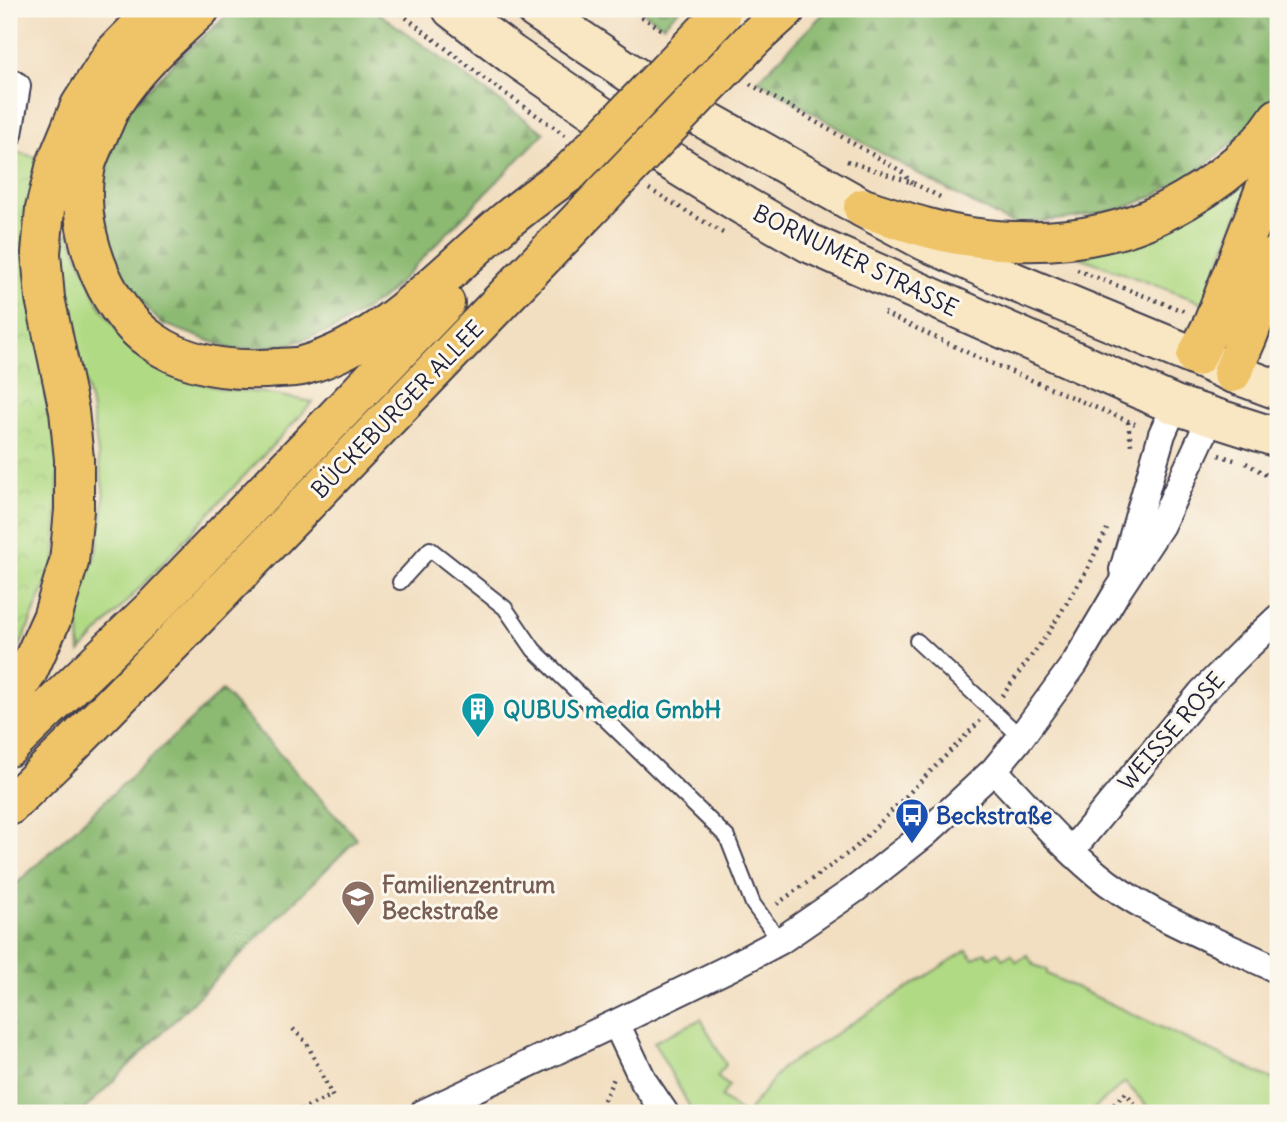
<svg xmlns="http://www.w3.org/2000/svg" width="1287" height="1122" font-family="Delius,sans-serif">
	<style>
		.grass { fill: #b1da84; stroke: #6a7e60; stroke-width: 2 }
		.forest { fill: url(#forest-firs); stroke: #576e56; stroke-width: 2 }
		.park { fill: url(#park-crowns); stroke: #6a7e60; stroke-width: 2 }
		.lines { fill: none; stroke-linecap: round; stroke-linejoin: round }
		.lane-casing { stroke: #413e4f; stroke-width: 18 }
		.street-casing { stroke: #413e4f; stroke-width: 30 }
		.secondary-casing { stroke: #413e4f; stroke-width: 42 }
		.highway-casing { stroke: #413e4f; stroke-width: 42 }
		.path { stroke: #413e4f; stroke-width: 4.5; stroke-dasharray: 2 5; stroke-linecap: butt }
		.lane { stroke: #fff; stroke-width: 14 }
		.street { stroke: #fff; stroke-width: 26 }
		.secondary { stroke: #f9e7c3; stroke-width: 38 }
		.highway { stroke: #efc469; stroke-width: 38 }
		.highway-bridge-casing { stroke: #413e4f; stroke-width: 42; stroke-linecap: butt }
		.highway-bridge { stroke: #efc469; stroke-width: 38 }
		.labels { text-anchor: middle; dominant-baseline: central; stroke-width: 6; stroke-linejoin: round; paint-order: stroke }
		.street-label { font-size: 23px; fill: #22223b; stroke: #fbf7ec }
		.culture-label { font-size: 23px; font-weight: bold; fill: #0d838f; stroke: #fbf7ec; text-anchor: start }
		.transit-label { font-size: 23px; font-weight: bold; fill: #164399; stroke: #fbf7ec; text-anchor: start }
		.education-label { font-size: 23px; font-weight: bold; fill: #785e54; stroke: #fbf7ec; text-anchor: start }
	</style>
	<defs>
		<pattern id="forest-firs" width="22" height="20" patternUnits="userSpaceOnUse" patternTransform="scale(1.75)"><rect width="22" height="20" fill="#8cba72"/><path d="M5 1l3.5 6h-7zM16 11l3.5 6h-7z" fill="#72975f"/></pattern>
		<pattern id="park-crowns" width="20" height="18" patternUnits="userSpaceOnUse" patternTransform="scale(1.75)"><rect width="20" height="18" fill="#b1da84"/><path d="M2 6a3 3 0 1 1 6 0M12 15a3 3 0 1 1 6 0" fill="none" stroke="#98bb73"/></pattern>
	</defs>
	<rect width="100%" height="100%" fill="#fbf7ec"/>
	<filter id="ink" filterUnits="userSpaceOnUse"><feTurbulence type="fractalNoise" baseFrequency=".0143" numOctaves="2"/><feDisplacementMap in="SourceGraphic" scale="14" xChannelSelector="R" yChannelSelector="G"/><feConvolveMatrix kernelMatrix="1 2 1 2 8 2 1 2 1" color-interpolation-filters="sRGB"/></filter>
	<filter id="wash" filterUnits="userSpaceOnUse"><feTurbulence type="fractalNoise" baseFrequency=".00686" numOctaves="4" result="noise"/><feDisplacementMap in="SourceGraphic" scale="28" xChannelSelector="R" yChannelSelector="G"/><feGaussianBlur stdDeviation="1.57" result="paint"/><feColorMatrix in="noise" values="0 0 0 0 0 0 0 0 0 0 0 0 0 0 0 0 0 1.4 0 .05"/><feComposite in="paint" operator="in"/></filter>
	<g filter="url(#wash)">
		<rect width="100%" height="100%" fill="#f2dec0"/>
		<path class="grass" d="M1257,165L1203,303L1063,251Z
			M69,233L99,304L129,347L167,372L221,389L265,393L313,402L80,652L78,605L98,546L104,496L91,405L73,335L58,241Z
			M967,950L973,959L985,952L989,957L998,952L1003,959L1011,954L1017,962L1027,955L1034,965L1047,970V974L1278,1082V1113H1153L1125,1082L1089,1113H747L782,1068Z
			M701,1019L726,1065L717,1077L729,1086L721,1097L742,1113H693L654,1042Z"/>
		<path class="forest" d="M234,9H373L544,133L388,294L337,328L291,344L234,350L161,323L122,282L103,243L95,192L129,108L176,61Z
			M638,9H680L663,25Z
			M828,9H1278V89L1265,109L1244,134L1196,172L1152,197L1124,208L1073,218L1012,224L948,190L872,148L758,80Z
			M222,691L357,839L81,1113H9V891Z"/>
		<path class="park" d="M9,150L39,158L52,415L59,462L55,562L9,673Z"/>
	</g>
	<g filter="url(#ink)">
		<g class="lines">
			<g class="lane-casing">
				<path id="lane" d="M400,582L430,549L505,608L534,650L727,837L753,904L780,941
					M917,641L1021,737"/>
			</g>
			<g class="street-casing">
				<path id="street" d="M9,81L17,86L9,134
					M1123,570L1162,434L1175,405
					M994,770C1029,807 1067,852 1108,883C1159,920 1221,943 1278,970
					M1071,851L1202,692L1245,649L1278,618
					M616,1023L644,1082L665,1113
					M423,1113L616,1023L731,967L780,941L854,890L925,834L994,770L1021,737L1075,663L1117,592L1161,525L1211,417"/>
			</g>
			<g class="secondary-casing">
				<path id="secondary" d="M452,9L511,54L632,137L744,206L809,243L1175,405L1278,438
					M535,9L667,98L863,208L925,241L1012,281L1196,357L1232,373L1278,390"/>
			</g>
			<g class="highway-casing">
				<path id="highway" d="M200,9C169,38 137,66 114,102C108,111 105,121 100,131C95,142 89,154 86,165C73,223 102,307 152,341C189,367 235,372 279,368C287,367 297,368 305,365C383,343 442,275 502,224C523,206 547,189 570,172
					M754,38L786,9
					M863,208C898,219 934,232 971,237C1014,243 1061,243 1104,233C1157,222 1217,186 1255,147C1264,139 1271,128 1278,118
					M1196,357L1213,323L1278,155
					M1232,373L1248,336L1278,255
					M9,703L29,669L52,618L69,562L74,510V459L69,411L45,298L41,253L45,209L56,164L80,106L113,54L157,9
					M9,747L154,607L445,303
					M9,806L73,744L181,634L603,195"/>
			</g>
			<path class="path" d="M395,9L489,82L565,135
				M630,9L665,32
				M750,84L901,171L912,183
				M847,161L913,183L940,197
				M649,189L723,233
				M1077,270L1186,312
				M884,313L979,358L1135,424
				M1128,422L1131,445
				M1219,455L1237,461
				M1246,463L1278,482
				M1002,696L1049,632L1087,570L1107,529
				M777,904L854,849L980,721
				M293,1029L307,1043L334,1100
				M339,1111L340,1113
				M294,1113L331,1096
				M598,1113L615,1076
				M1103,1113L1126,1093L1143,1113"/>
			<use href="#lane" class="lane"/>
			<use href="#street" class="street"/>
			<use href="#secondary" class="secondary"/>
			<use href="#highway" class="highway"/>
			<g class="highway-bridge-casing">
				<path id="highway-bridge" d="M570,172L720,16
					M603,195L754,38"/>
			</g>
			<use href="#highway-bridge" class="highway-bridge"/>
		</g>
	</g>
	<defs>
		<g id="building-pin" transform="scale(1.75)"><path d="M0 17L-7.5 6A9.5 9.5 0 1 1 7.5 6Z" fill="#0f9aa8" stroke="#fbf7ec"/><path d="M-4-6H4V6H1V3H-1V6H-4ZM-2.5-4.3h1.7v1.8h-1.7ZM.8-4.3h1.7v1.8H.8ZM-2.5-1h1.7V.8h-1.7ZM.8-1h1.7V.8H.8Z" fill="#fff"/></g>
		<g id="bus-pin" transform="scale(1.75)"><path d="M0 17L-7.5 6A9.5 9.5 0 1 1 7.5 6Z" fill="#1a4fb4" stroke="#fbf7ec"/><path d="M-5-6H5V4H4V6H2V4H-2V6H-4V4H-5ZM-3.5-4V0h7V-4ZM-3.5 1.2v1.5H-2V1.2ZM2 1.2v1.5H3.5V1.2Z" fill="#fff"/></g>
		<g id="school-pin" transform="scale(1.75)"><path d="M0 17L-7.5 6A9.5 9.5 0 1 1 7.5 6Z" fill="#8d6e63" stroke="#fbf7ec"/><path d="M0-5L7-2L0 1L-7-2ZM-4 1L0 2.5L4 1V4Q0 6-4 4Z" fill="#fff"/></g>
	</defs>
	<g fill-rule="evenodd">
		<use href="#building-pin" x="478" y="709"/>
		<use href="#bus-pin" x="912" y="815"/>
		<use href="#school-pin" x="358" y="897"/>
	</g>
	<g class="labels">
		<g class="street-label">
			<text transform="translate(856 260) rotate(26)">BORNUMER STRASSE</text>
			<text transform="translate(397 409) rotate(-46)">BÜCKEBURGER ALLEE</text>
			<text transform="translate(1171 731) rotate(-49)">WEISSE ROSE</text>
		</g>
		<g class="culture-label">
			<text x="503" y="709">QUBUS media GmbH</text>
		</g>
		<g class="transit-label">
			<text x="936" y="815">Beckstraße</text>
		</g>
		<g class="education-label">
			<text x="382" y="884">Familienzentrum<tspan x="382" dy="26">Beckstraße</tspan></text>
		</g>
	</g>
	<rect width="1287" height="1122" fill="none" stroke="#fbf7ec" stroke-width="35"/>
</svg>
